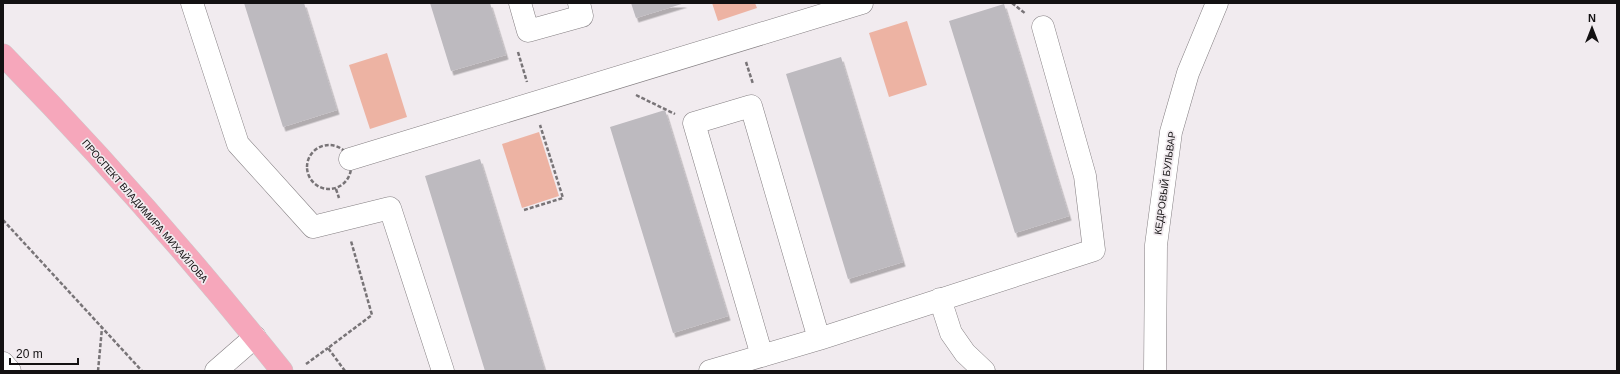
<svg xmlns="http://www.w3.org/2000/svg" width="1620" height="374" font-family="Helvetica,sans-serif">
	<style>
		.green { fill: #edb3a3 }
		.building { fill: #bdbabf; filter: url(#shadow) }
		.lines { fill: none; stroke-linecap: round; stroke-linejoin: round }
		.minor-casing { stroke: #847f82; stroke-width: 23 }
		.major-casing { stroke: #cbcbcb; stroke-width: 23 }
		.path { stroke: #787477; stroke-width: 2.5; stroke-dasharray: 4 2; stroke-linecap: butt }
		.minor { stroke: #fff; stroke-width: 22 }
		.major { stroke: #f6a7bb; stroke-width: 22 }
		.labels { text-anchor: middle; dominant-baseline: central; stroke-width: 3.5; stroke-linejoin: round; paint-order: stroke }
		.street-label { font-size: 10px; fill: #131112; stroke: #f1ebef }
	</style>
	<defs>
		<filter id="shadow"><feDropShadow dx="2.5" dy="4.5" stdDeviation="0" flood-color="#0004"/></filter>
	</defs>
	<rect width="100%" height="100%" fill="#f1ebef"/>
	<path class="green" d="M712,3H755L757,8L718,21Z
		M907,21L927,85L889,97L869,33Z
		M387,53L407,117L370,129L349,65Z
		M539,132L559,196L522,208L502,144Z"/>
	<path class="building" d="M244,3H304L337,110L283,127Z
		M430,3H490L506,55L451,71Z
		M631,3H685L636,18Z
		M1004,4L1069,216L1015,233L949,21Z
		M841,57L903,262L848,279L786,74Z
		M665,110L728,316L673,333L610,127Z
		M480,159L545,371H485L425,176Z"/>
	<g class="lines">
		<g class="minor-casing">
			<path id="minor" d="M192,3L238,144L313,227L390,208L443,371
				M520,3L528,31L582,16L579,3
				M350,159L862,3
				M940,299L951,333L965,353L984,371
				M762,356L694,123L751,106L819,339
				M3,363L10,371
				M216,371L255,337
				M710,371L819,339L1094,250L1085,176L1043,27
				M1155,371L1156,245L1171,132L1188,73L1217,3"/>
		</g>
		<g class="major-casing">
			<path id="major" d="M3,55C101,155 194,261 282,371"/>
		</g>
		<path class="path" d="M1012,3L1026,14
			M518,52L527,82
			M746,62L753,84
			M636,95L675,114
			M307 167a22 22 0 1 1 44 0a22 22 0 1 1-44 0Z
			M336,189L339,198
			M524,210L563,198L540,125
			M3,220L142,371
			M306,364L328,348
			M98,371L102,328
			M345,371L328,348L372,315L351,241"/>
		<use href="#minor" class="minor"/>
		<use href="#major" class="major"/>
	</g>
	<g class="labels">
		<g class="street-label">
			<text transform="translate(1165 183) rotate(-82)">КЕДРОВЫЙ БУЛЬВАР</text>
			<text transform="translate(145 211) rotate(49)">ПРОСПЕКТ ВЛАДИМИРА МИХАЙЛОВА</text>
		</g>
	</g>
	<rect width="1620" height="374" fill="none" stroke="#131112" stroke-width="8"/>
	<g transform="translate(1592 28)" stroke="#f1ebef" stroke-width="3" paint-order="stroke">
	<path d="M0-3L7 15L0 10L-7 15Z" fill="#131112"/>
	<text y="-6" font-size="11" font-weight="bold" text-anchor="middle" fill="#131112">N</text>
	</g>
	<path d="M10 358v6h68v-6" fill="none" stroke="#131112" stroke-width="2"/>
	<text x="16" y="358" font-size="12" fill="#131112" stroke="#f1ebef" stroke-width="3" paint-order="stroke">20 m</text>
</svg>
